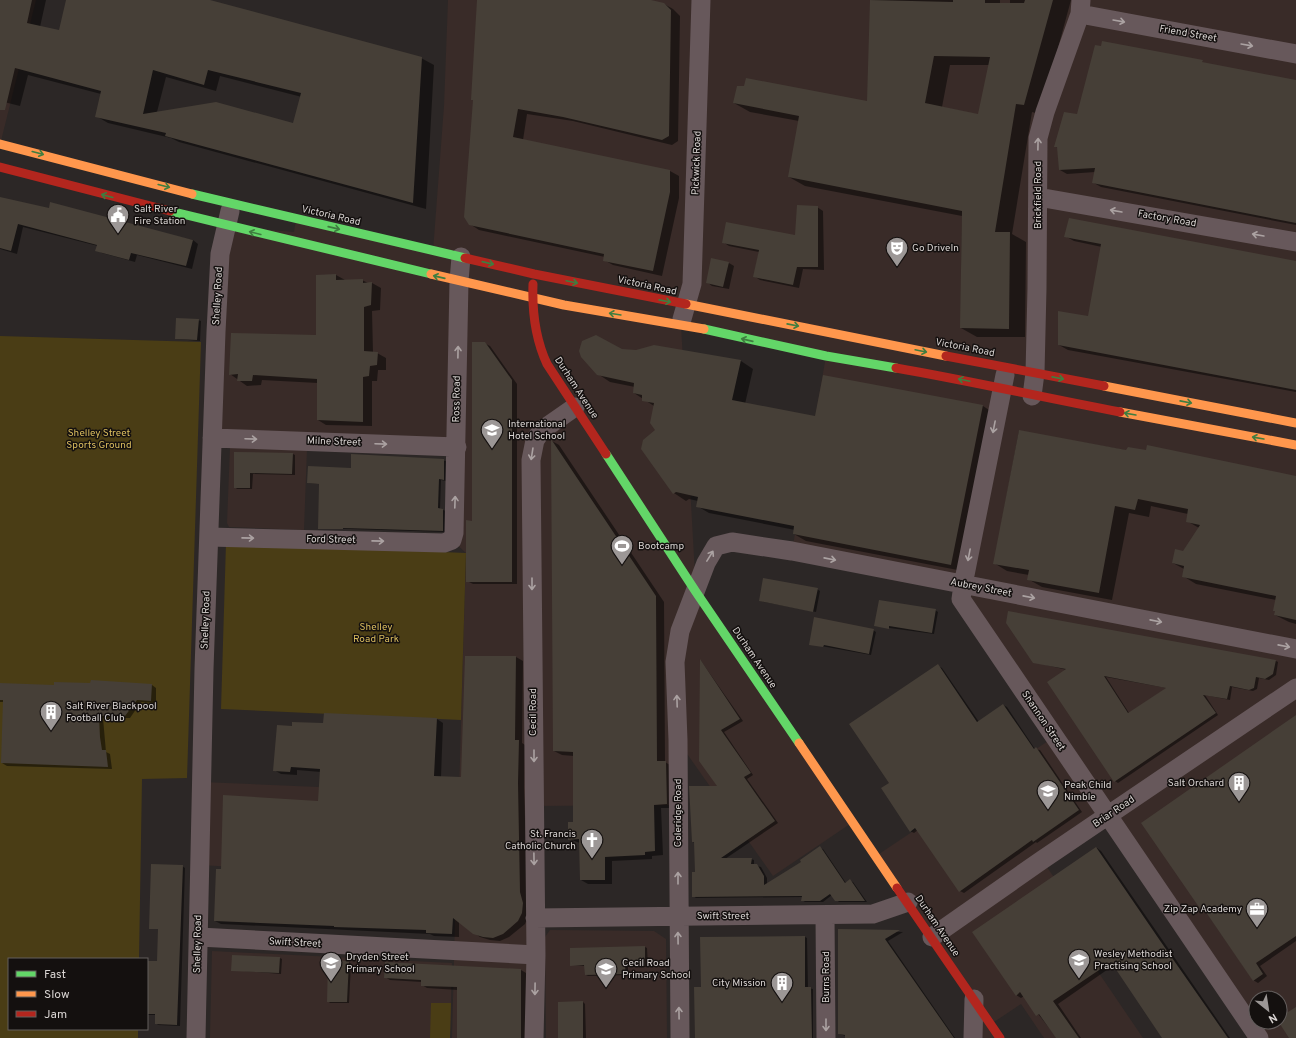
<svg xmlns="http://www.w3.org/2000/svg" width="1296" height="1038" font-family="Overpass,sans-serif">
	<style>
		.built { fill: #392b28; fill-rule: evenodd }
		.green { fill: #4a3d15 }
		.shadow { fill: #0007; fill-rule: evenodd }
		.building { fill: #463f37; fill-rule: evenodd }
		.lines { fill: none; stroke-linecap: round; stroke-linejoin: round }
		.street { stroke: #67585b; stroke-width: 19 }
		.fast { stroke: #63d668; stroke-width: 9 }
		.slow { stroke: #ff974d; stroke-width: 9 }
		.jam { stroke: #b3261e; stroke-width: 9 }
		.oneway { stroke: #aba2a2 }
		.oneway2 { stroke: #3f7d40 }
		.labels { text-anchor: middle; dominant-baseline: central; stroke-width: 3; stroke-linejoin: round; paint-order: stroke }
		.street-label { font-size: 10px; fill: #d9d4d2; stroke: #14100f }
		.poi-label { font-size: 10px; fill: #d9d4d2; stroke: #14100f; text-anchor: start }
		.park-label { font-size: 10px; fill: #dbbd5e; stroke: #14100f }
	</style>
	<rect width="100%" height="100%" fill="#2c2726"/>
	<path class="built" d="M0,0H36L0,145Z
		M448,0H1296V1038H1259L1108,817L1042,860L1103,948L1088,957L1143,1038H1044L1021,1004L991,1024L1000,1038H973L974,999L876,856L1054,737L962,585L792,551L826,356L681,325L696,592L853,822L773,876L678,741L677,805L534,806V1038H452L456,880L200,865L202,782L459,793L466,553L452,540L457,447L212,438L227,226L294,232L296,219L433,251L444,106ZM1256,998H1280V1022H1256Z
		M230,447L307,449L304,530L229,527L227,523Z
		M550,930L654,931L666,939L667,1038H546L545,937Z
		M212,951L452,963L450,1038H210Z"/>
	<path class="green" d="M0,336L201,342L187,778L142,779L139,959H9V1029H138V1038H0Z
		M226,543L466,553L461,720L221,709Z
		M431,1003H451L450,1038H430Z"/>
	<path class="shadow" d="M0,0H46L40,27L60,31L67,0H206L421,58L434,65L426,209L179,142L171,138L108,123L96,116L101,94L28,75L20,106L0,101ZM220,76L302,97L294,124L157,112L166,77L216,91Z
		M478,0H646L664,4L673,9L680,16L678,141L672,145L573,121L527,114L523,140L670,171L679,176V198L662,276L613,265L604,260L605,257L479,230L470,224L474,100H472Z
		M871,0H1000V4H1010V0H1071L1040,114L1032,112L1012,234L1026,242L1025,337H977L961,328L962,216L805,186L789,177L799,121L750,112L734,103L868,102ZM950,65H990L979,115L942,107Z
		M1296,81V225L1101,187L1094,183L1095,172L1067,174L1060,170L1058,148L1055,146L1077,115Z
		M0,198L193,240L198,244L192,269L137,255L135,262L102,253L97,250L98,246L23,227L17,254L0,249Z
		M817,207L823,211L824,270L803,269L799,288L760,280L754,276L759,252L729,246L723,242L796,236Z
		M1065,236L1296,262V392L1068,350L1059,345L1089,317L1102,247L1074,241Z
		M729,263L734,266L729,289L712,286L707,282Z
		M336,275L345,280H362L368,283H372L381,288L380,310L372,311L373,353H377L386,358V370H378L377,381H372V426L326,425L318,420V383L262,380L261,385L247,386L230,374L317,336V276Z
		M198,320L201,321L200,341L176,339Z
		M484,343L490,346L517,384V584H473L467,581L473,522Z
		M654,346L741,361L753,369L745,404L816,417L824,376L983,406L995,414L963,571L806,541L794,534L795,530L709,513L697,506L698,501L689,499L686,501L674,493L642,449L656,430L654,406L634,393L635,387L610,382L598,374L621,350L636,351Z
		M1019,431L1296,481V624L1289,622L1275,615L1276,600L1196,584L1183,576L1184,569L1173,563L1183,552L1199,528L1187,521L1188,514L1151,506L1149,517L1129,513L1112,600L1042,587L1028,579L1029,575L1007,571L994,563Z
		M552,441L559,445L664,602L665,762L673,767L675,808H661L663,855L652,856V859L612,861V884H588L581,880L580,843L569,839L574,823V756L562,755L554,751Z
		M235,453L293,454L295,455V475L253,474L252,489H237L235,487Z
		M352,455L447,461L446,481L441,480L440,509L446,511L445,532L319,528L320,484L308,483L352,469Z
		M817,589L820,591L816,612L760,601Z
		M935,610L938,612L934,634L875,626Z
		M873,630L876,632L871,655L810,644Z
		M466,657H516L523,661L522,743L525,745L524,787L528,916L525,924L509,937L500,941L490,940L480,937L459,922V937L434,936L430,934L221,924L215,921L222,870L319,802L321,772L297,770V775L281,774L274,770L293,727L324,724L325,714L437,719L443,723L441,777L462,778Z
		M701,661L743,721L724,732L753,775L747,779L778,823L725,859H751L754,860V865L761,867L767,878V884L802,862L820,848L823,849L846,883L850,881L853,882L867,902H839L832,895L823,902H805L802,900L803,897L696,898L693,896L696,873L695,843L693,842L719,787Z
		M1276,661L1278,662L1276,675L1269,680L1259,678L1257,689L1253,691L1232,687L1230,700L1205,695L1218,715L1118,783L1115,781L1067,670L1034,662ZM1106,677L1167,688L1129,713Z
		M938,666L942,668L979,722L1003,705L1007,707L1035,749L1040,750L1082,812L1037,843L1036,842L964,893L960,891L918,830L914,833L910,831L890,783Z
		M0,684L55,686L152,685L156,688V703L141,702L130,718H103L106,752L110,754L112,769L7,766L2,763L4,702H0Z
		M1296,717V941L1260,966L1267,976L1258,983L1253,980L1206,912L1201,909Z
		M1097,848L1101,851L1230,1038H1164L1114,965L1058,1004L1081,1038H1057L1024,996L1021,998L1016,995Z
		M182,866L185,868L180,1026L158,1025L156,1023V1015H147V962H158L159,929L150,928Z
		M839,930L903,932L888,941L955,1038H846V1036L839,1034Z
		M805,937L807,938L808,988L813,989V1038H696L702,988Z
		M645,947L647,948L648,967H628V975L588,976L586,975L585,966L571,965Z
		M280,958L282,959L281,974L232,970Z
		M349,962L351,964L349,1003H330L328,1001Z
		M521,970L526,973V1038H458V990L427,988L422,985V982L390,980L385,977Z
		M583,1002L585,1004L586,1038H559Z"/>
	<path class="building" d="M0,0H32L27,23L59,30L66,0H210L422,57L413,203L165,136L166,133L95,117L101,91L15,68L5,110H0ZM153,70L204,85L208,70L301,93L293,123L216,102L143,114Z
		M477,0H651L664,3L671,10L669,136L662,140L563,117L518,109L513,137L670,170V192L653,271L603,261L604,254L469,225L464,217L473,100H471Z
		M870,0L953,2V0H985V3H1024L1025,0H1053L1024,105L1016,104L995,232H1010L1009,329L960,328L962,211L788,177L799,116L733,103L737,86H744L746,78L867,101ZM934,56L990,57L978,114L925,103Z
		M1102,41L1203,60L1202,62L1296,80V223L1092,183L1095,168L1059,170L1057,147H1054L1064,112L1077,114L1095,45L1101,46Z
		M0,197L49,208L50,202L193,240L186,266L131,253L129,260L95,251L97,245L18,224L11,251L0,248Z
		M797,205L818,206V267H797L793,285L753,277L759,250L722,243L726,222L795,235Z
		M1069,218L1296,261V390L1058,345V311L1088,316L1101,244L1064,237Z
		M711,258L729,262L723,287L706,283Z
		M336,274V280L363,279V283L372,282L371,305L364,307V351L378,352L377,365L370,366L369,376L363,377V422L317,420V379L253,375L252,381H237L238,374L229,375L231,333L316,335V275Z
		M176,318L199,319L197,340L175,339Z
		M596,335L622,349L636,350L654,345L741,360L732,400L815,416L823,375L983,405L951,565L793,534L794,526L696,507L698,497L676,492L673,494L641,449L643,440L655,430L650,423L654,403L642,401V395L633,393L634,383L597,375L581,357L579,351L582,341Z
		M472,342H485L512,380V582H466V520L472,521Z
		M1019,430L1126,450L1128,447L1146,450L1147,445L1296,476V620L1274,615L1275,611H1273L1276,596L1182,577L1184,566L1172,563L1175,549L1183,551L1200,525L1186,522L1188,509L1138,499L1135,510L1115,506L1099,593L1027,580L1029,570L993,564Z
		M551,439L656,596L657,761H666L667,804L654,805L655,851L645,852V855L605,857V880H580L579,839L568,840V822H573V752L553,751Z
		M234,452L293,453L292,474L250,473V488H234Z
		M351,454L444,459V480L439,479L438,508L443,509V531L343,528V529H318L319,484L307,483L308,466L351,468Z
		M763,578L818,588L813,612L759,601Z
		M879,600L936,609L932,633L889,626V629L874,626Z
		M1008,611L1276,660L1273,674L1265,679L1256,677L1254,688L1249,690L1230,686L1227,699L1203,695L1216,713L1114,782L1047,682L1066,669L1033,663L1006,623ZM1104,676L1166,688L1128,713Z
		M814,617L874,629L869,654L824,645L823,647L809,645Z
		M465,656H516L515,740H519L518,783L520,892L523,903L522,913L518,921L503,934L493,938L483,937L473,934L453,918L452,934L426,933V930L334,927V926L214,921L216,869H221L223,795L318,801L320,769L291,767L290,772L273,771L277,725L292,726V722L323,723L324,713L437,718L434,776L461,777Z
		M700,659L740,719L721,730L751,773L744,777L775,821L721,858H752L751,864H757L764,876V885L801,862L800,860L820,846L845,883L850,879L865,901H835L830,894L820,901H801L802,896L692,897V872H695L694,842H692L689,786H717L699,761Z
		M938,664L977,722L1003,704L1034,749L1036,747L1079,810L1033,842L1032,840L959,892L915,828L910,832L881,788L889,783L849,724Z
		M91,680L152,684L151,701L137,700L125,716H99L100,737L102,750H106L108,767L1,763L3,700H0V683L54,685V682L90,683Z
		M1296,715V936L1256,963L1263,974L1253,981L1203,908L1201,910L1141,823Z
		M1096,847L1161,942L1228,1038H1162L1111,962L1053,1001L1079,1038H1056L1039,1014L1036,1016L1020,992L1016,996L972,932Z
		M151,864L183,865L177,1025L155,1024V1014H147V961H157L158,929H149Z
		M838,929L900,930L885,939L954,1038H845V1035L838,1034Z
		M805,936V987H811L812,1038H695L694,987H701L700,937Z
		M645,946V966H625L626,974L585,975L584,965L570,966V948Z
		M232,955L280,957L279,973L231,971Z
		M328,960L349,961L347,1002H327Z
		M385,962L521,969V1038H457V987L421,986V980L384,978Z
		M583,1001V1038H558V1002Z
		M1280,1004L1288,1012L1296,1007V1038H1289L1280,1024Z"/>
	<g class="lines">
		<path class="street" d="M1080,14L1296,54
			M1038,197L1296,242
			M682,319L692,284L701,0
			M1005,375L963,585L961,599L1259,1038
			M1032,396L1035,373L1037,288L1038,138L1045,112L1080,14L1081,0
			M212,438L457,447
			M209,537L444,543L452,540L454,533L459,281L461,257
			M825,916L826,1038
			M535,918L873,914L908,902
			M199,937L536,955
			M932,937L1042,860L1296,688
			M196,1038L204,669L216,332L220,254L230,211
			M534,1038L536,955L531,460L535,440L542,430L575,407
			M680,1038L678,740L675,662L680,631L706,563L716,546L732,542L792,551L1296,649
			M973,1038L974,999"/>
		<path class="fast" d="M192,194L465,258
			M170,211L431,274
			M704,329L826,356L896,368
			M606,454L696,592L799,743"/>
		<path class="slow" d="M0,144L192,194
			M431,274L564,305L704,329
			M686,304L946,356
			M1104,386L1296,423
			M1120,412L1296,445
			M799,743L897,888"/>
		<path class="jam" d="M0,167L170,211
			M465,258L534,274L686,304
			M533,284C532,312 535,338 547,364L606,454
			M946,356L1104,386
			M896,368C971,381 1045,398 1120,412
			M897,888L1000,1038"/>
	</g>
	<defs><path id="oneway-shaft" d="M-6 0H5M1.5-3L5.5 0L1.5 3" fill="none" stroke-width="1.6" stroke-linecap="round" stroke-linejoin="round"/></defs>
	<g class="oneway">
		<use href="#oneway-shaft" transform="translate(1119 21) rotate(10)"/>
		<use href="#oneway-shaft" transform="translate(1247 45) rotate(10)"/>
		<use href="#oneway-shaft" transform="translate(1038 144) rotate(-89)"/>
		<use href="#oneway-shaft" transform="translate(1116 211) rotate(-170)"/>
		<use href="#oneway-shaft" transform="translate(1258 235) rotate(-170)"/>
		<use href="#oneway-shaft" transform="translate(458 352) rotate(-89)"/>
		<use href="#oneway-shaft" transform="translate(994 427) rotate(101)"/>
		<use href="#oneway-shaft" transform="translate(251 439) rotate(2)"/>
		<use href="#oneway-shaft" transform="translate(381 444) rotate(2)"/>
		<use href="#oneway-shaft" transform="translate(532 454) rotate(99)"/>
		<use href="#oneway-shaft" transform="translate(455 502) rotate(-88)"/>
		<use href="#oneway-shaft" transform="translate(248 538) rotate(1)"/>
		<use href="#oneway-shaft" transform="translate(378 541) rotate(1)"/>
		<use href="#oneway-shaft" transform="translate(969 555) rotate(101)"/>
		<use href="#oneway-shaft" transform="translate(710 556) rotate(-58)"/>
		<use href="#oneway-shaft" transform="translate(830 559) rotate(11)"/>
		<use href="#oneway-shaft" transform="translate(532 584) rotate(90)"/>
		<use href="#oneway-shaft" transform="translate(1029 597) rotate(11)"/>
		<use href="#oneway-shaft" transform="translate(1156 621) rotate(11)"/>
		<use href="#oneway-shaft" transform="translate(1284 646) rotate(11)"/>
		<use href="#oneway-shaft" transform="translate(677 701) rotate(-92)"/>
		<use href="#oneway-shaft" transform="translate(534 756) rotate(90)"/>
		<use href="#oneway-shaft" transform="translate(534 859) rotate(89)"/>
		<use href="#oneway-shaft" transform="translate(678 878) rotate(-90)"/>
		<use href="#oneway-shaft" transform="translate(678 938) rotate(-91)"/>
		<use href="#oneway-shaft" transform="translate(535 989) rotate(91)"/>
		<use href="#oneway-shaft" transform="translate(679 1013) rotate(-91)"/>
		<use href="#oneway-shaft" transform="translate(826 1025) rotate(90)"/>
	</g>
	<g class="oneway2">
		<use href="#oneway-shaft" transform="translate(38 153) rotate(15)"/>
		<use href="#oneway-shaft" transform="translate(164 186) rotate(14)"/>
		<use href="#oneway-shaft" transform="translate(107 196) rotate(-165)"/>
		<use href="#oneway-shaft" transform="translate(334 228) rotate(13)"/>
		<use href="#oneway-shaft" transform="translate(255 233) rotate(-166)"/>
		<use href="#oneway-shaft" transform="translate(488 263) rotate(13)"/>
		<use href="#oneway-shaft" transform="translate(439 277) rotate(-167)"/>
		<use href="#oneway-shaft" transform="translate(572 282) rotate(12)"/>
		<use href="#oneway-shaft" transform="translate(665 301) rotate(11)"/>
		<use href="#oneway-shaft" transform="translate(615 314) rotate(-171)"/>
		<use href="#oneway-shaft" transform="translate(793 325) rotate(11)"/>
		<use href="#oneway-shaft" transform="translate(747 340) rotate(-167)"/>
		<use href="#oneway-shaft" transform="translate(921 351) rotate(12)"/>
		<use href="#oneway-shaft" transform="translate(1058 378) rotate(11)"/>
		<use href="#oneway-shaft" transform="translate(964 380) rotate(-168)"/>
		<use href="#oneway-shaft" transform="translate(1186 402) rotate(11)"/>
		<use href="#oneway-shaft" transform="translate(1130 414) rotate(-170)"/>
		<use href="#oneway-shaft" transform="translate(1258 438) rotate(-170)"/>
	</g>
	<defs>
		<g id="civic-pin" transform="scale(1.15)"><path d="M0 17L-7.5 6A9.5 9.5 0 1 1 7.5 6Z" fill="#9c9796" stroke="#14100f"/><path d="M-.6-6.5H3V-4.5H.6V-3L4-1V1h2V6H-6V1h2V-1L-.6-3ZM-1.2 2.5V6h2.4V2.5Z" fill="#fff"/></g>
		<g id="theatre-pin" transform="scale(1.15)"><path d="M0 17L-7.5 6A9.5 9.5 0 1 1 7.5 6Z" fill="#9c9796" stroke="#14100f"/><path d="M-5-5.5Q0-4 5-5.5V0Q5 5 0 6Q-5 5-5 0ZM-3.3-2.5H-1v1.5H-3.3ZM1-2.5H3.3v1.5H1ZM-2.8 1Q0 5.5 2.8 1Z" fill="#fff"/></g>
		<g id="university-pin" transform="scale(1.15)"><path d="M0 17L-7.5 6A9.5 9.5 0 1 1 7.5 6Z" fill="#9c9796" stroke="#14100f"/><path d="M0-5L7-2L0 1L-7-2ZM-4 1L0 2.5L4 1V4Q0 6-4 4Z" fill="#fff"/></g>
		<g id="stadium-pin" transform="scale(1.15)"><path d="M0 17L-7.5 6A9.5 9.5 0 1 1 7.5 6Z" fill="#9c9796" stroke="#14100f"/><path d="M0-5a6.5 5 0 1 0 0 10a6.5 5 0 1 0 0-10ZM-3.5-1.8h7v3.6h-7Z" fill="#fff"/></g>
		<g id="building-pin" transform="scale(1.15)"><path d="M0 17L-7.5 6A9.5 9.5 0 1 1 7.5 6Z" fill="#9c9796" stroke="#14100f"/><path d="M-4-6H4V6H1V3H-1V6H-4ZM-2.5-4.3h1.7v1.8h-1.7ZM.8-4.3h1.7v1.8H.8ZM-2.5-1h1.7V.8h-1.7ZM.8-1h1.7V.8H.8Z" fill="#fff"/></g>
		<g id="school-pin" transform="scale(1.15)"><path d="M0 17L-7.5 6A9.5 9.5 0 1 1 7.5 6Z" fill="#9c9796" stroke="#14100f"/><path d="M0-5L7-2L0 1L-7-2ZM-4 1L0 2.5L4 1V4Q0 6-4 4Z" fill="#fff"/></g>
		<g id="church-pin" transform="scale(1.15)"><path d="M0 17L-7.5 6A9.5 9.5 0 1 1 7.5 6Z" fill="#9c9796" stroke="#14100f"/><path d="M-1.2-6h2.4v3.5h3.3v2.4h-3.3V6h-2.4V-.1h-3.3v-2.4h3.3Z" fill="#fff"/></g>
		<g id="office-pin" transform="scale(1.15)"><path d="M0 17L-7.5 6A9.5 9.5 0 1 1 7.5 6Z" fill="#9c9796" stroke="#14100f"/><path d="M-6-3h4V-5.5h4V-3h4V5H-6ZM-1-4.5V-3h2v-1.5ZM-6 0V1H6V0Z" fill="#fff"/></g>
	</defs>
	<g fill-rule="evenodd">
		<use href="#civic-pin" x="118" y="215"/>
		<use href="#theatre-pin" x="897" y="248"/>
		<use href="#university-pin" x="492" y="430"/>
		<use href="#stadium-pin" x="622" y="546"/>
		<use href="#building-pin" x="51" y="712"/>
		<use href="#building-pin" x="1239" y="783"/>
		<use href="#school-pin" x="1048" y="791"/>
		<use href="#church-pin" x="592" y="840"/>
		<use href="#office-pin" x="1257" y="909"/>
		<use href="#school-pin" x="1079" y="960"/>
		<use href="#school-pin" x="331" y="963"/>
		<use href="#school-pin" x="606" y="969"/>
		<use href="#building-pin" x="782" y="983"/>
	</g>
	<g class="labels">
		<g class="street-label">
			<text transform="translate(1188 34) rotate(10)">Friend Street</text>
			<text transform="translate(697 163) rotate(-88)">Pickwick Road</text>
			<text transform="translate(1038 195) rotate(-90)">Brickfield Road</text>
			<text transform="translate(331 216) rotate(13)">Victoria Road</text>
			<text transform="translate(1167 219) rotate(10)">Factory Road</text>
			<text transform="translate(647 286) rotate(12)">Victoria Road</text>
			<text transform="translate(218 296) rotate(-87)">Shelley Road</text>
			<text transform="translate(965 348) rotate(11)">Victoria Road</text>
			<text transform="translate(576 388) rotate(57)">Durham Avenue</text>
			<text transform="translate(457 399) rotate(-89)">Ross Road</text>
			<text transform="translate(334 442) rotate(2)">Milne Street</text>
			<text transform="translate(331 540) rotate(1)">Ford Street</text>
			<text transform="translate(981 588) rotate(11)">Aubrey Street</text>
			<text transform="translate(206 620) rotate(-88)">Shelley Road</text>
			<text transform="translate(754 658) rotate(56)">Durham Avenue</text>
			<text transform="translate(533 712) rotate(-90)">Cecil Road</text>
			<text transform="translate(1043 721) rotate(56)">Shannon Street</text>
			<text transform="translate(1114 812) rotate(-34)">Briar Road</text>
			<text transform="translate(678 813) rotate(-90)">Coleridge Road</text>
			<text x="723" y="916">Swift Street</text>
			<text transform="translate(937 926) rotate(56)">Durham Avenue</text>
			<text transform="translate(295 943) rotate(3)">Swift Street</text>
			<text transform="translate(198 944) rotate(-89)">Shelley Road</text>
			<text transform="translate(826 977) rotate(-90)">Burns Road</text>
		</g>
		<g class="poi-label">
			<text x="134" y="209">Salt River<tspan x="134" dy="12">Fire Station</tspan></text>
			<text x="912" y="248">Go DriveIn</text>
			<text x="508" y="424">International<tspan x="508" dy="12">Hotel School</tspan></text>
			<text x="638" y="546">Bootcamp</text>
			<text x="66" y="706">Salt River Blackpool<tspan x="66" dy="12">Football Club</tspan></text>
			<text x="1224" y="783" text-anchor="end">Salt Orchard</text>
			<text x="1064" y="785">Peak Child<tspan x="1064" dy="12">Nimble</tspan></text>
			<text x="576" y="834" text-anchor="end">St. Francis<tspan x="576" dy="12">Catholic Church</tspan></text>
			<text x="1242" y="909" text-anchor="end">Zip Zap Academy</text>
			<text x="1094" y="954">Wesley Methodist<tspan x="1094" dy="12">Practising School</tspan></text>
			<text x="346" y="957">Dryden Street<tspan x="346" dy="12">Primary School</tspan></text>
			<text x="622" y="963">Cecil Road<tspan x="622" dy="12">Primary School</tspan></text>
			<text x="766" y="983" text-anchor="end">City Mission</text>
		</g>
		<g class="park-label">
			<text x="99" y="433">Shelley Street<tspan x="99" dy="12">Sports Ground</tspan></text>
			<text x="376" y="627">Shelley<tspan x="376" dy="12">Road Park</tspan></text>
		</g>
	</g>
	<rect x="8" y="958" width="140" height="72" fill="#14100f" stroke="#635e5d"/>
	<rect x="16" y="971" width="20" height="6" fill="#63d668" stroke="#635e5d"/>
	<text x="44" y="978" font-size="12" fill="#d9d4d2">Fast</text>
	<rect x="16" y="991" width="20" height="6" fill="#ff974d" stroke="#635e5d"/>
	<text x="44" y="998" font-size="12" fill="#d9d4d2">Slow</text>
	<rect x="16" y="1011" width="20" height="6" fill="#b3261e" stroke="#635e5d"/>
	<text x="44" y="1018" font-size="12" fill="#d9d4d2">Jam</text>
	<g transform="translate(1268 1010) rotate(150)"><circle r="19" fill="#14100f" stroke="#635e5d"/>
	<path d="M0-3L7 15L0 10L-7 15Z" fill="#9c9796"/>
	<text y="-6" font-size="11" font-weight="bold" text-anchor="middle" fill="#d9d4d2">N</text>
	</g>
</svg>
